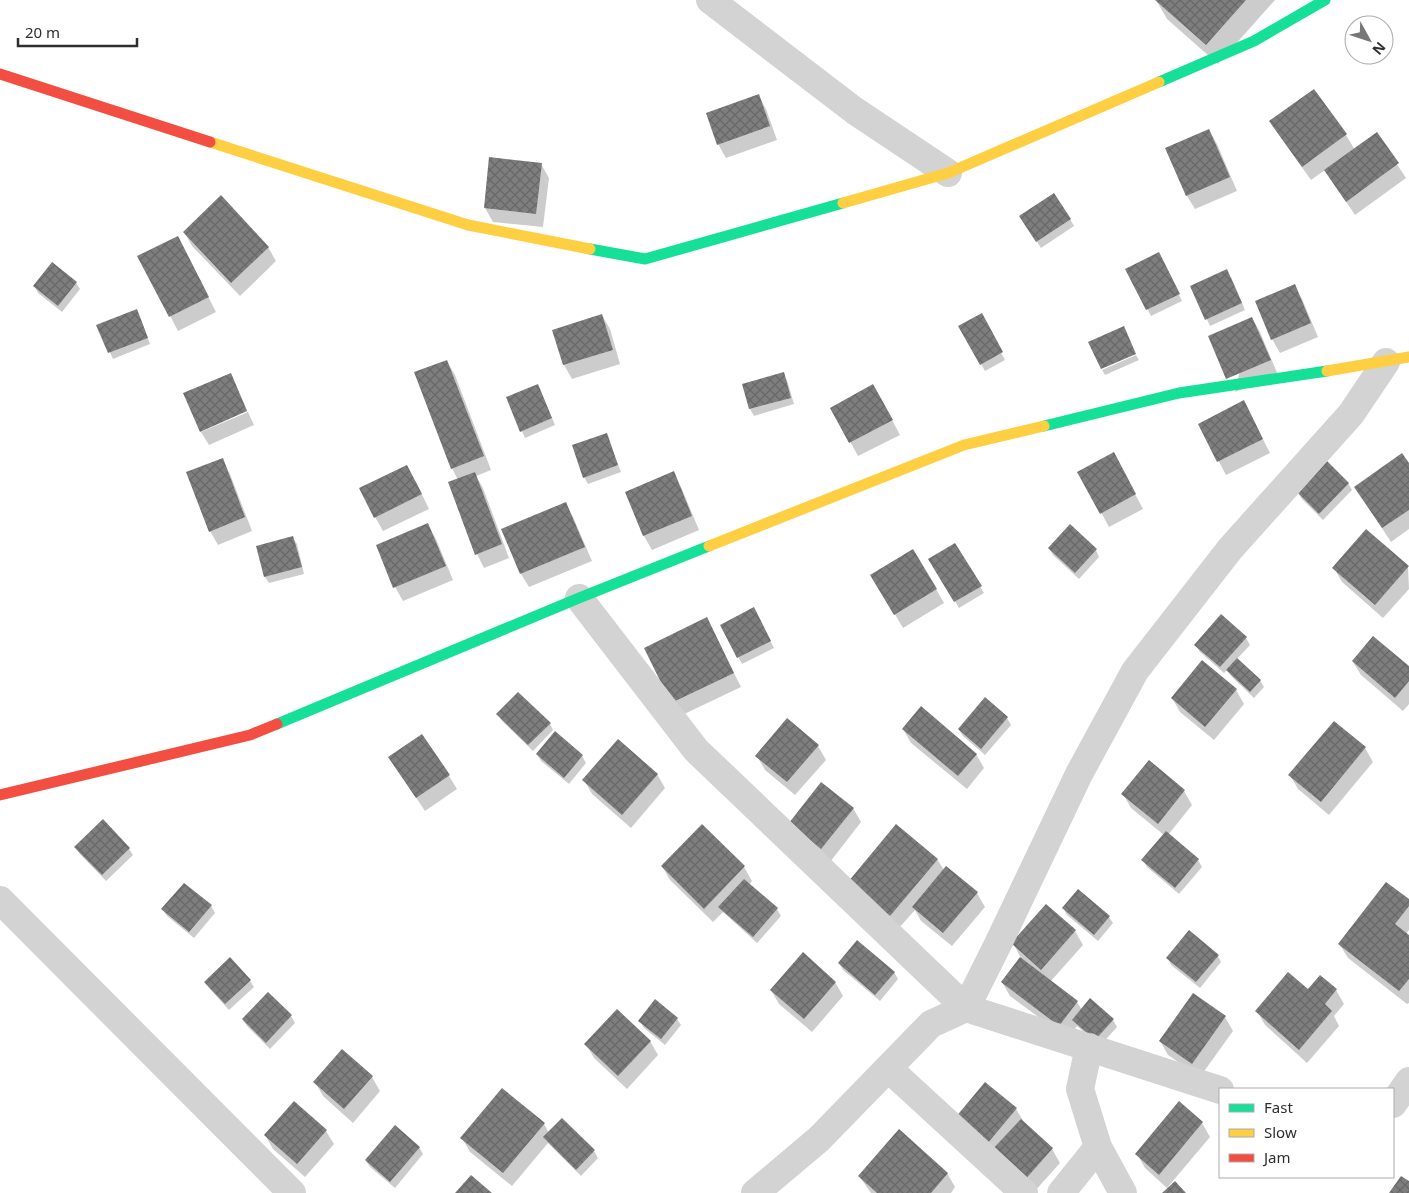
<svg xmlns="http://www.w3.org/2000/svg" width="1409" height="1193" font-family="'Noto Sans',sans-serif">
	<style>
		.shadow { fill: #0003 }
		.building { fill: url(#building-cross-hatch) }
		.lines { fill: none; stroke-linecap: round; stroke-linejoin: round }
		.street { stroke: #d3d3d3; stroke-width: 28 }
		.fast { stroke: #16e098; stroke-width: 11 }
		.slow { stroke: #ffcf43; stroke-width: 11 }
		.jam { stroke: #f24e42; stroke-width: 11 }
	</style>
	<defs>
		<pattern id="building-cross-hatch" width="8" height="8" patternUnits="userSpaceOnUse" patternTransform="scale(1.25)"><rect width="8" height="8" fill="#7e7e7e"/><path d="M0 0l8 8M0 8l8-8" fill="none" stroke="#686868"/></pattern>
	</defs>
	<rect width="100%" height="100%" fill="#fff"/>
	<path class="shadow" d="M1156,0H1275L1218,64L1167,19Z
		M758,95L766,109L777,140L726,158L718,144Z
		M1271,122L1346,135L1355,150L1377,134L1406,178L1355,215L1325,170L1311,180L1279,135Z
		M1209,130L1217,144L1237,191L1195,209L1187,196L1167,149Z
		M541,164L549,178L543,227L493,222L485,208Z
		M1070,219L1074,226L1041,248L1025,223Z
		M184,232L268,247L276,261L240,296L192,246Z
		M185,251L216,312L178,331L139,256Z
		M1162,260L1182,301L1151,316L1127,269Z
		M1231,277L1245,310L1210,326L1192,287Z
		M76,283L80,289L62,312L38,293L35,287Z
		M1294,286L1302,299L1318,337L1280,353L1272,339Z
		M137,311L150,344L113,359L98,326Z
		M602,315L610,329L620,364L572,379L564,365L554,330Z
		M981,315L1005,360L985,371L960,326Z
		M1252,318L1260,332L1278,375L1235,392Z
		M1136,355L1139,360L1105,375L1102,370Z
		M447,361L455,375L491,470L476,476L483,488L509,558L484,568L477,554L458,480L452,468Z
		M230,374L247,410L200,430Z
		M783,374L787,380L794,404L754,416L750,409L744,385Z
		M541,392L555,425L525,438L522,431Z
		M881,399L900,435L858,456L832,408Z
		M1244,402L1270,453L1226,475L1199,424Z
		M248,412L254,425L209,445L201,432Z
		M606,434L621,472L588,484L584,477Z
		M222,460L230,474L252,531L218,545L210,531Z
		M1409,465V529L1391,542L1355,487Z
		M1121,468L1143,509L1109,527L1079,472Z
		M673,473L681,487L699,530L652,550L644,536L626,493Z
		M415,480L429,509L383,531L375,517Z
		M1348,483L1352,490L1323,520L1302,499L1298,493Z
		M565,504L573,517L592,561L529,587L521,574Z
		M428,525L436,539L453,580L403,601L395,587L377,546Z
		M293,538L297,544L304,574L269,583L265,577L258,547Z
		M955,544L984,593L959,608L930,559Z
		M1049,548L1096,550L1099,557L1079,579L1053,555Z
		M1408,567L1409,589L1383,618L1342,582L1334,568Z
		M872,575L936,589L944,603L903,628Z
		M757,615L774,648L742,664L722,626Z
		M1221,616L1246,638L1250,645L1237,659L1260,680L1264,687L1254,698L1232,677L1227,670L1224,673L1200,652L1196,645Z
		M714,633L741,687L680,716L645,648Z
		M1353,662L1409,668V704L1403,711L1361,675Z
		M1236,690L1244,704L1214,740L1180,712L1172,698Z
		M498,715L550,724L553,730L533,751L502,721Z
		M1007,718L1011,725L985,755L963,736L959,730Z
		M903,729L976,754L984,768L967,789L911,743Z
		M555,733L582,756L586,763L569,784L541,761L537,754Z
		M818,746L826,760L795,795L765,770L757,756Z
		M1365,748L1373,762L1329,815L1298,789L1290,775Z
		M389,757L449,776L457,789L425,811Z
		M1149,762L1184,791L1192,805L1168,835L1198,860L1202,867L1179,894L1147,867L1143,860L1164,835L1131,808L1123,794Z
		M657,774L665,788L631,828L592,794L584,780Z
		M853,808L861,822L830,862L798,837Z
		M702,826L744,867L752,881L749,885L777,909L781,916L757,943L723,912L713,922L670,880L662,866Z
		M76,847L129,849L133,855L106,881L80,854Z
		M937,859L944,870L977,893L985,907L952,946L921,921L915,910L898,929L857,896Z
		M1409,901V930L1406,934L1409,937V1003L1407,1004L1348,958L1340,945Z
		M211,906L215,913L194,938L167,916L163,910Z
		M1063,908L1109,917L1113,923L1098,941L1067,915Z
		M1075,931L1083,945L1050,982L1077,1002L1082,1010L1113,1020L1117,1027L1100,1046L1077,1026L1068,1039L1010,996L1002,982L1021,958L1013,943Z
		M1218,956L1221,962L1200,988L1171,965L1168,958Z
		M839,963L894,972L898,979L880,1001L843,970Z
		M250,981L254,987L229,1010L209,988L205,982Z
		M835,982L843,996L812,1032L779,1004L771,990Z
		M1336,990L1344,1004L1334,1016L1339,1026L1307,1063L1265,1025L1257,1011L1308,991Z
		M268,994L291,1016L295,1023L270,1049L247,1026L243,1020Z
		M1225,1017L1233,1031L1200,1077L1168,1055L1160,1041Z
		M677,1019L681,1025L665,1045L644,1028L640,1021Z
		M650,1041L658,1055L627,1089L594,1058L586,1044Z
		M342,1050L372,1077L380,1091L353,1123L323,1096L315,1082Z
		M1016,1109L1024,1122L1052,1149L1060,1163L1033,1193L964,1132Z
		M562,1120L594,1151L598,1158L581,1176L548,1143L512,1186L470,1152L462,1138L544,1124L549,1133Z
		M1202,1123L1210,1137L1167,1188L1145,1168L1137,1154Z
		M326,1131L334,1144L305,1177L273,1149L265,1135Z
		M419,1147L423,1154L395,1188L370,1167L366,1161Z
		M947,1173L955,1187L951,1193H871L859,1176Z"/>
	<path class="building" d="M1155,0H1246L1206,45Z
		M1314,89L1347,134L1302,167L1269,121Z
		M759,94L770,126L717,145L706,113Z
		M1209,129L1230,177L1186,196L1165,148Z
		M1377,132L1399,163L1346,202L1324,170Z
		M489,157L542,163L536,214L484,208Z
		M1054,193L1071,219L1036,242L1019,216Z
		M221,195L269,247L231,283L183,232Z
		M178,236L209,297L169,317L137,256Z
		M1159,252L1180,294L1146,310L1125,269Z
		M52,262L77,282L58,306L33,286Z
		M1227,269L1242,303L1205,320L1190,286Z
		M1295,284L1311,323L1271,340L1255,301Z
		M137,309L148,338L108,353L96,325Z
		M982,313L1003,352L980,365L958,326Z
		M602,314L613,350L563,365L552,330Z
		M1252,317L1271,360L1226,379L1208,336Z
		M1124,326L1136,354L1101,369L1088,342Z
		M447,360L484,456L451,469L414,372Z
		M784,372L791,398L749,409L742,384Z
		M231,373L247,411L200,432L183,393Z
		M538,384L552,418L520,432L506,397Z
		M873,384L893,420L849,443L830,408Z
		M1244,400L1263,439L1217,462L1198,424Z
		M607,433L618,465L583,478L572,445Z
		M1114,452L1136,494L1100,514L1077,472Z
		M1402,453L1409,463V510L1382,528L1354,487Z
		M223,458L245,517L209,532L186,472Z
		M1327,461L1349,483L1319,514L1297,492Z
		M407,465L422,494L374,518L359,488Z
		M674,471L692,516L643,536L625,492Z
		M475,472L502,544L475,555L448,482Z
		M566,502L585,547L520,574L501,529Z
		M428,523L446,566L393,588L376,545Z
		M1070,524L1097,549L1075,573L1048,548Z
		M1366,529L1409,566L1375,605L1332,568Z
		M293,536L302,567L264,577L256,546Z
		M955,543L982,586L954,602L928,559Z
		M913,549L937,589L894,615L870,575Z
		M754,607L771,641L737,658L720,625Z
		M1221,614L1247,637L1220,667L1194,645Z
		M707,617L734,673L671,703L644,648Z
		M1373,636L1409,666V681L1395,698L1352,661Z
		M1237,658L1261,680L1250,692L1226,670Z
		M1202,660L1237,689L1205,727L1171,698Z
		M518,692L551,723L528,745L496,714Z
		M985,697L1008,717L981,749L958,729Z
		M921,706L977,754L958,776L902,729Z
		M787,718L819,745L787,782L755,756Z
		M1334,721L1366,747L1321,802L1288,775Z
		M555,731L583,755L564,778L536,754Z
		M422,734L450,775L416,798L388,757Z
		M618,739L658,774L622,815L582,780Z
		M1149,760L1185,790L1158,824L1121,794Z
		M821,782L854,808L821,849L789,823Z
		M103,819L130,848L102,875L74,847Z
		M702,824L745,866L704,909L661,866Z
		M896,824L938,859L890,916L848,882Z
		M1166,831L1199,859L1175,888L1141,860Z
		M946,866L978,892L943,933L912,907Z
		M744,879L778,908L753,937L718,907Z
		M1386,882L1409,899V906L1395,924L1409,935V979L1399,991L1338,944Z
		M184,883L212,905L189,932L161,909Z
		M1078,889L1110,916L1094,935L1062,908Z
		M1046,904L1076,930L1041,970L1011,943Z
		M1189,930L1219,955L1196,982L1166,958Z
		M857,940L895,972L875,995L838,963Z
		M803,952L836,982L804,1019L770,990Z
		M230,957L251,980L225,1004L204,982Z
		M1020,957L1078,1001L1059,1026L1001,982Z
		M1288,972L1308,989L1320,975L1337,989L1325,1004L1332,1011L1299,1050L1255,1011Z
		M268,992L292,1015L266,1043L242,1019Z
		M1193,993L1226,1016L1192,1064L1159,1041Z
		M1090,998L1114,1019L1095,1040L1072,1020Z
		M655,999L678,1018L661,1039L638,1021Z
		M617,1009L651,1041L618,1076L584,1044Z
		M342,1049L373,1076L344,1109L313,1082Z
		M985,1082L1017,1108L987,1144L955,1118Z
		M502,1088L545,1123L503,1173L460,1138Z
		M294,1101L327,1130L297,1164L264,1135Z
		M1179,1101L1203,1122L1159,1175L1135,1154Z
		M562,1118L595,1150L576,1170L543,1137Z
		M1021,1119L1053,1148L1023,1182L990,1152Z
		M395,1125L420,1147L390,1182L365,1160Z
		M899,1129L948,1173L931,1193H877L858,1176Z
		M471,1175L492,1193H455Z
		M1401,1176L1409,1181V1193H1389Z
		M1175,1181L1186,1193H1162Z"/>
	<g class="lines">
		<path class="street" d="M710,0L855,111L948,173
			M579,598L696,750L966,1008L1220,1090
			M0,900L292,1193
			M1089,1047L1080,1089L1098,1147L1123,1193
			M888,1068L1024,1193
			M1393,1104L1409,1081
			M755,1193L819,1139L931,1024L966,1008L998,944L1079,774L1135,671L1230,549L1351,414L1386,362
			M1061,1193L1098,1147"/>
		<path class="fast" d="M1159,82L1254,41L1325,0
			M590,249L645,259L843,203
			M1044,426L1179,393L1327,371
			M277,724L579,598L709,546"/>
		<path class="slow" d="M210,142L468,225L590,249
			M843,203L948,173L1159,82
			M1327,371L1409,357
			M709,546L964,445L1044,426"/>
		<path class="jam" d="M0,74L210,142
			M0,795L250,735L277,724"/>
	</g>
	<rect x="1219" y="1088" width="175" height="90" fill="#ffffff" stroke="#ababab"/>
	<rect x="1229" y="1104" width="25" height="8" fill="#16e098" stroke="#ababab"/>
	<text x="1264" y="1113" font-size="15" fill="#2e2e2e">Fast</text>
	<rect x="1229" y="1129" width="25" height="8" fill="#ffcf43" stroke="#ababab"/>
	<text x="1264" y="1138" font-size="15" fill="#2e2e2e">Slow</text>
	<rect x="1229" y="1154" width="25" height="8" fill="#f24e42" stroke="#ababab"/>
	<text x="1264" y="1163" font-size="15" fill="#2e2e2e">Jam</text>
	<g transform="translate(1369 40) rotate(130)"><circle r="24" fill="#ffffff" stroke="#ababab"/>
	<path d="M0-4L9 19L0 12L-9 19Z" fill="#777777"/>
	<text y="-8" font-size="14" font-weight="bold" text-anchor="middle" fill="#2e2e2e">N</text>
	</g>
	<path d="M18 38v8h119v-8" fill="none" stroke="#2e2e2e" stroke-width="2.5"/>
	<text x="25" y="38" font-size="15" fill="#2e2e2e" stroke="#ffffff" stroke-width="4" paint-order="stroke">20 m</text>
</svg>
